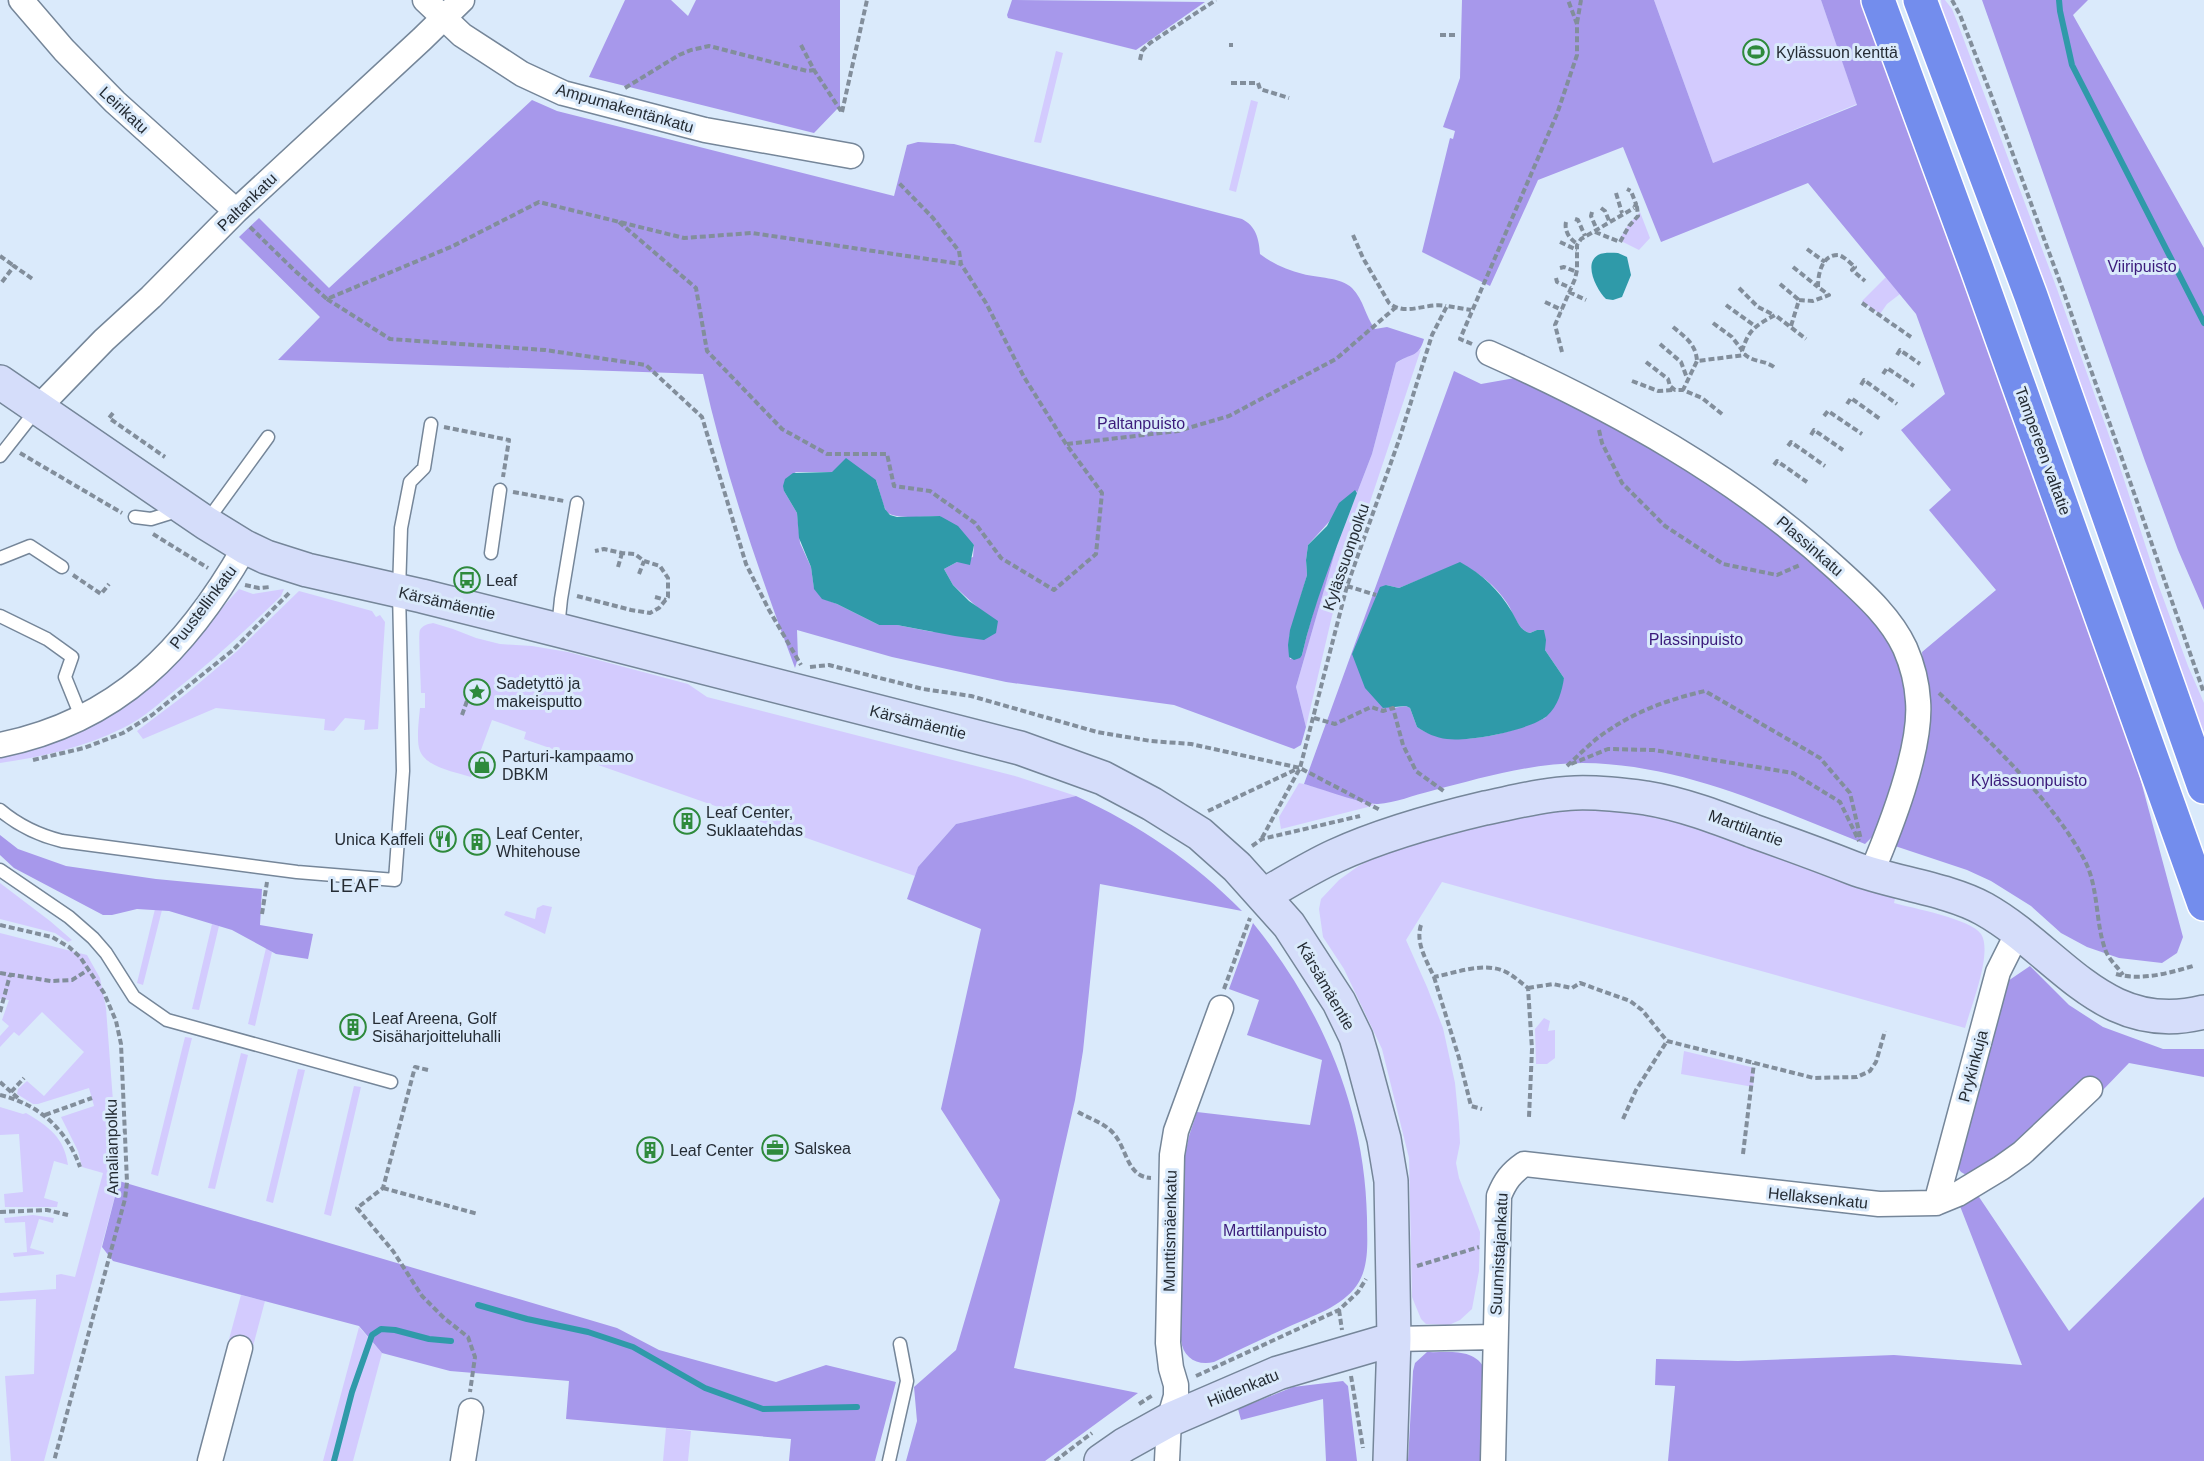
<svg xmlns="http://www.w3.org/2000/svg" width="2204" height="1461" font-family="Helvetica,sans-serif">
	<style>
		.green { fill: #d3cbfe }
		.forest { fill: #a798eb; fill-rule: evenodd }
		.water { fill: #2f9aa9 }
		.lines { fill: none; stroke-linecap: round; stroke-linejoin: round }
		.stream { stroke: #2f9aa9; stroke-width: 6 }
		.lane-casing { stroke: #758699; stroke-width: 15 }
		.street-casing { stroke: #758699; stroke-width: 27 }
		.secondary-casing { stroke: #758699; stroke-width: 36 }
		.highway-casing { stroke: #fff; stroke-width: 36 }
		.path { stroke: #828e9b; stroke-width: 4; stroke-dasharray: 6 3; stroke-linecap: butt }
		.lane { stroke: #fff; stroke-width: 12 }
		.street { stroke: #fff; stroke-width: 24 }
		.secondary { stroke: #d5ddfa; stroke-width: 33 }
		.highway { stroke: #738ded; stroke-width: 33 }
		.labels { text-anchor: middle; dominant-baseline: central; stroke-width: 6; stroke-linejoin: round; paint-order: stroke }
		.poi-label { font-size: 16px; fill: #252c34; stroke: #daeafb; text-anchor: start }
		.street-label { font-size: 16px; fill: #252c34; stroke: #daeafb }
		.park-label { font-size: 16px; fill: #3b1b7b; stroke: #daeafb }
		.neighbourhood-label { font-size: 18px; letter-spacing: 1.5px; fill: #252c34; stroke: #daeafb }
	</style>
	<rect width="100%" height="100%" fill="#daeafb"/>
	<path class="green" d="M1654,0H1821L1857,104L1713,163Z
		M1941,0H1945L1952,9L1958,24L2057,289L2116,455L2158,584L2188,666L2204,703V743L1943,18Z
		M1056,51L1063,53L1041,143L1034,142Z
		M1251,100L1258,102L1236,192L1229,190Z
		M1640,212L1650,238L1639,250L1619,240L1628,225Z
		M1886,277L1900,294L1887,304L1880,314L1862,301Z
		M1421,349L1332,616L1306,727L1296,687L1337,545L1372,454L1396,363Z
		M239,589L253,594L284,589L281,596C245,631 208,665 168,696C154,708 140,720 123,728C85,747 42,757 0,763V754L173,662Z
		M299,591L372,611L376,617L380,615L385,622L378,729L364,730L365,720L345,718L334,731L324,730L325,719L216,708L143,739L137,731L186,694L236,652Z
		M433,623L453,629L476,638L500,644L532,646L568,652L688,684L707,697L1015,776L1076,796L956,824L918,867L915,876L524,739L526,732L492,720L471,777C456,772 427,768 420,751C416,742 419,719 420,708H425V693H421C421,684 418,633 420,630C423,625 428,624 433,623Z
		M1299,783L1304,784L1376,805L1281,829L1279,817Z
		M1573,809L1632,812L1701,826L1896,894L1894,903C1912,908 1971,919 1981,934C1993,952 1971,1007 1965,1028L1442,882L1406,940L1427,987L1443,1028L1455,1083L1459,1124L1460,1143L1456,1163L1459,1178L1480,1232L1479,1271L1472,1309L1460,1320L1449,1325L1426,1324L1421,1319L1412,1297L1409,1158L1382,1049L1344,969L1323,937L1319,909L1321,899L1339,880L1357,867L1385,852L1414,841L1514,818Z
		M0,883L50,921L72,940L68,942L55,933L0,919Z
		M543,905L552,907L545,934L504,915L506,911L535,919L537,908Z
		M155,909L162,910L143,985L137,983Z
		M212,924L219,926L199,1010L192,1009Z
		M0,933L87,955L100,978L106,1008L119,1181L44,1461H11L5,1376L34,1374L36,1299L0,1301V1293L56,1289V1275L61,1274L75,1277L103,1173L82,1167L78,1151L61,1117L94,1106L89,1088L38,1104H33L17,1094L18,1089L27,1081L44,1096L84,1052L42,1012L19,1036L14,1032L0,1047V1036L9,1026L2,1020L9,1000L0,999Z
		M266,948L272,952L255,1026L248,1024Z
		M1544,1018L1550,1021L1548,1031L1555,1030V1058L1547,1064H1536L1535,1029Z
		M185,1037L192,1038L158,1176L151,1174Z
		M1684,1051L1755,1068L1753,1087L1681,1074Z
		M241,1053L248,1055L215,1189L208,1188Z
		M298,1069L305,1070L273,1203L266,1201Z
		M354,1086L361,1087L331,1216L324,1214Z
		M0,1107L23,1114L26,1113C49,1127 64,1137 68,1165L54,1161L44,1198L58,1202L57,1207H5L4,1194L23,1192L19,1134L0,1135Z
		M33,1215L54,1218L53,1223L39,1219L30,1248L44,1252V1254L14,1257L13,1253L27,1252L25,1222L5,1223L4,1218Z
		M241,1295L265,1301L252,1350L228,1343Z
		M359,1327L382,1353L353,1461H323Z
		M666,1428L691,1431L688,1461H663Z"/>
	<path class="forest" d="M625,0H671L688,16L696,0H840V106L814,133L589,77Z
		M1012,0L1205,2L1136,50L1008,18L1007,15Z
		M1462,0H1654L1713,163L1857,105L1821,0H1868L2131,744L2183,937L2177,953L2162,963L2119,958L2087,947L2061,933L2031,906L1991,881L1967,870L1895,846L1929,738L1922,652L1996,590L1929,510L1951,490L1901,430L1945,394L1916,314L1808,183L1661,242L1623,147L1538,180L1490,286L1422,252L1450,138L1453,139L1455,131L1443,127L1460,78Z
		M1982,0H2088L2073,15L2204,248V610L2178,550L2145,461Z
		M532,100L557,111L894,196L907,145L918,142L954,144L1242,219C1256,226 1259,239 1260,254C1273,264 1287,270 1303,274C1317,278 1341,277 1352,288C1364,300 1365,316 1375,329L1387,327L1424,339C1419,358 1410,353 1396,363L1372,454L1357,493V491L1308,545L1306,560L1307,575L1289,638L1290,659L1302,655C1311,617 1322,581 1337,545L1296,687L1306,727L1301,745L1294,749L1174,705L1006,682L892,657L797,630L798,658L795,668C759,572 725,474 703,374L278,360L320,317L239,237L259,218L329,288ZM832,472L876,480C879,488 883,507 887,512C894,520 929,516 940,516L974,545L973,557L957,562L944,569L953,585L977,607L933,632L897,625H879L837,604L822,598L814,588L811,567L800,543L797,513L784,491L786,479L796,472Z
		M1454,371L1481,384L1515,378L1587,408L1739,501L1872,614L1897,651L1911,722L1877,832L1865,844C1773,808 1683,764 1583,763C1531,763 1481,778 1431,791C1414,795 1395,803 1378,804C1366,805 1318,788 1304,784ZM1460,563C1479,573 1495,585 1507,603C1514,613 1517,630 1530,633L1537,630H1544L1545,650L1564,678L1545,718C1508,734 1453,751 1417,727L1410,708L1406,706L1393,708L1386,585L1399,588Z
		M1076,796C1139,825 1193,861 1242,911L1100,884L1083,1051L1075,1100L1014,1368L1138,1393L1045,1461H906L917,1421L914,1387L956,1350L1000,1200L941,1109L981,929L907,899L918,867L956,824Z
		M0,835L18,849L66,866L156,879L262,889L260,925L313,934L308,959L276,954L232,930L169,911L137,909L112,915H103L14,868L0,855Z
		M1253,923C1322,1008 1365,1109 1367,1218C1367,1240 1370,1266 1357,1285C1342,1307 1312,1316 1288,1327C1264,1338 1239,1350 1214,1362C1197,1366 1183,1358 1181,1340L1184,1160L1189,1136L1197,1112L1310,1125L1322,1060L1247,1035L1259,1000L1229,989Z
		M2030,966L2069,1005L2103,1027L2163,1049H2204V1077L2129,1063L2100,1093L1968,1176L1961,1172L1956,1165L2005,983Z
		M119,1181L617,1328L659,1350L776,1382L826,1365L896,1382L875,1461H789L791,1439L566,1419L569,1381L450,1371L382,1353L359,1326L113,1261L102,1247Z
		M1977,1194L2069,1331L2204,1197V1461H1668L1675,1386L1655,1385L1656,1359L1738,1361L1894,1355L2022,1365L1958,1201Z
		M1427,1352C1448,1353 1475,1347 1485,1370L1483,1461H1408L1413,1371L1415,1363Z
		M1343,1381L1348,1386L1357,1461H1326L1323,1399L1241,1420L1238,1409L1293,1387Z"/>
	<path class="water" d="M1618,253L1627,257L1631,275L1622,297L1613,300L1606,299C1597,290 1583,264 1598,255C1604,252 1612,253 1618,253Z
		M846,458L876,480L885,509L890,515L897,517L940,516L958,526L974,545L970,565L957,562L944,569L953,585L969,601L998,621L996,633L984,640L955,636L897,625H879L837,604L822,599L814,589L811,567L799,538L797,513L784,491L783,486L785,479L793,473L832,472Z
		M1355,490L1357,493C1337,547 1315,599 1302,655L1300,658L1294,660L1289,657L1288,645L1290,630L1307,575L1306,560L1308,545L1327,526L1339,503Z
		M1460,562C1482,574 1499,590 1512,612C1517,620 1519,630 1530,633L1537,630H1544L1546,640L1545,650L1564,678C1562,691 1558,706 1547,716C1530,730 1469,742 1447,739C1436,738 1426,733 1417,727L1410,708L1406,706L1383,708L1365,688L1352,654L1380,587L1386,585L1399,588Z"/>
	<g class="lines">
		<path class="stream" d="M2059,0L2060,11L2072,65L2204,323
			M478,1305L527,1319L588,1332L633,1347L705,1388L763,1409L857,1407
			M334,1461L352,1392L372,1335L381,1329L395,1330L429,1339L451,1341"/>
		<g class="lane-casing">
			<path id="lane" d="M0,456L37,409
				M135,517L151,519L180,510
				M207,521L268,437
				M491,553L500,490
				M0,558L30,546L62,567
				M0,616L47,639L72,657L65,677L82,719
				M558,628L561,599L577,503
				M0,810C19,826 38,835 62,841L297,872L395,880L403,771L399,591L401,528L410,482L424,468L431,424
				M0,870L69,917L93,938L106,953L134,997L167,1020L391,1082
				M889,1461L907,1381L900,1344"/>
		</g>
		<g class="street-casing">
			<path id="street" d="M21,0L64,50L115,102L236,211
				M425,0L462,35L522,74L563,93L705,130L851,156
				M1489,353C1614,409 1736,476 1837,569C1862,592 1890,616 1905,648C1912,664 1917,684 1918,701C1922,749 1890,829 1871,874
				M38,408L104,340L151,297L236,211L422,39L462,0
				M0,745C118,721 187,649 245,547
				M1936,1203L1998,972L2018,932
				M1394,1339L1495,1337
				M210,1461L240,1348
				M463,1461L471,1411
				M1167,1461L1169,1420L1176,1396V1385L1171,1368L1168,1343L1172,1155L1176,1131L1221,1008
				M1493,1461L1499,1196C1505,1181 1511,1173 1524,1164L1879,1204L1936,1203L1958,1194L2001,1168L2022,1153L2090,1089"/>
		</g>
		<g class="secondary-casing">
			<path id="secondary" d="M0,382L206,523L245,547L266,557L307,570L422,596L558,630L1020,748L1103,778L1152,804L1200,834L1237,867L1289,925L1339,1002L1356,1037L1362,1057L1384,1139L1391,1181L1394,1339L1390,1461
				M1264,895C1287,882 1311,867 1335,856C1383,834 1434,820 1485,808C1515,802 1545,794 1575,793C1599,792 1623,795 1646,798C1683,804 1719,818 1753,831C1787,843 1820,855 1853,868C1893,883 1948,889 1984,909C2059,951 2104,1038 2204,1012
				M1101,1461L1124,1445L1169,1420L1278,1373L1394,1339"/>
		</g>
		<g class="highway-casing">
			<path id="highway" d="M1878,0L1977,269L2204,904
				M1920,0L2031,296L2204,787"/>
		</g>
		<path class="path" d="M1952,0L1960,15L1990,92L2064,293L2204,693
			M1577,23L1581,0
			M1440,35H1457
			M801,45L814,70L841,111
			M1229,45H1233
			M1140,60L1142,51L1150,43L1216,0
			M1231,83H1258L1260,89L1289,98
			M625,88L679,55L691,50L709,46L807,71L814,70
			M842,112L867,0
			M1616,193L1622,213
			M1601,208L1605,211L1610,223
			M1592,212L1591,216L1597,230
			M1575,219L1578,220L1585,236
			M619,222L696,288L707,351L782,429L827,454H887L894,486L930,491L975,523L1001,558L1054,590L1096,554L1102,493L1066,444L1024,377L986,303L961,264L959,251L933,218L898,182
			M1566,222C1564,231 1570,240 1578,244
			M250,227L293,269L327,299L453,246L539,202L684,238L752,233L961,264
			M1595,232L1620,242L1629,226L1638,216L1637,207L1634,208L1636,204L1631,191L1627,189
			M1353,235L1363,258L1389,303C1406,317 1426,302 1446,306
			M1560,242L1577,250
			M1807,249L1825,262
			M0,256L14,266
			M1793,267L1818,287
			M1560,268L1564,267L1577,272
			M1556,278L1557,282L1571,288
			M2,282L14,266L34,280
			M1780,284L1799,300
			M1739,288L1758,307L1774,315
			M1569,292L1586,300
			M327,299L390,339L545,350L646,365L702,417L746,564L769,610L801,665
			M1545,302L1562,310
			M1862,303L1911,337
			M1726,305L1755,326
			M1713,323L1732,337L1742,350
			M1791,326L1799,300L1813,301L1829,295L1818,287C1818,275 1821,255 1838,255C1844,256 1850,263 1855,267L1852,270L1865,281
			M1673,327C1685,337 1696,344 1697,361
			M1472,344L1460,339L1557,114L1577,55V24L1568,0
			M1660,344L1681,362L1687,378
			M1562,352L1555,325L1575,279L1577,270V245L1581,239L1634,208
			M1897,355L1900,350L1920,364
			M1646,362L1668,379L1670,386L1675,390H1683
			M1774,367C1763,359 1750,363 1742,351C1749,329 1755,326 1775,315L1806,339
			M1883,374L1887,368L1914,386
			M1632,381L1658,391L1674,390
			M1861,385L1864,380L1897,404
			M1847,404L1851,398L1880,419
			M113,413L109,418L165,457
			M1722,414L1702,398L1683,390L1697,361L1745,355
			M1824,416L1828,411L1862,434
			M444,427L509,440L503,477
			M1599,430L1602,443L1622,483L1665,526L1723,564L1777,575L1800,565
			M1811,435L1814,430L1843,450
			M1067,444L1178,431L1229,416L1336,359L1395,308
			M1788,446L1791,442L1825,466
			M20,453L122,513
			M1774,465L1777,461L1807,482
			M513,492L564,501
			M153,534L208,568
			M618,567L622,553
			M639,574L644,561
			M73,575L101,594L109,584
			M245,585L259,588L270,587
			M1347,586L1376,595
			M577,596L631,610L650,613L659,608L668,597V578L660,566L644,561L635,554L622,553L604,549L595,551
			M655,597L666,600
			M810,667L829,665L923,689L971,696L1097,732L1151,741L1191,744L1300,768L1380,810
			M1939,693C1988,739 2052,800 2084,859C2099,887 2095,921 2105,949C2108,959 2118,967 2123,975
			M462,715L467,701
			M1314,718L1335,724L1371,707L1383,711L1393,708L1403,745L1416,771L1445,792
			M33,760L84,748L123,733L152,715L233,650L290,592
			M1571,764L1608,749L1654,750L1793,773L1840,802L1859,841
			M1567,766C1580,754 1592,741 1606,732C1636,711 1670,699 1705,691L1820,758L1850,793L1861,840
			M1208,811L1299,768
			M1262,838L1300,768L1347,586L1399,440L1432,335L1447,306L1471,310
			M1252,846L1262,839L1360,816
			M262,914L267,882
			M0,925L52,937L69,947L80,957L104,993L116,1021L121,1044L127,1182L125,1199L54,1461
			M1421,925C1415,943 1427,961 1434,977C1455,973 1483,962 1504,971C1513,975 1520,982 1528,988L1532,1049L1529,1117
			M0,973L51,981L72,980L88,970
			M2116,974C2142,981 2169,973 2193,966
			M1434,977L1459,1058L1471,1106L1482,1109
			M1528,988L1553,984L1572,988L1580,983L1630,1001L1642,1010L1667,1041L1814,1078L1857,1077L1870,1071L1876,1062L1885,1031
			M1224,989L1250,918
			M0,1012L10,975
			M428,1070L415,1067L383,1188L357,1208L393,1251L422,1296L444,1318L468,1337L475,1357L470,1392
			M0,1082L20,1100
			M11,1092L24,1078
			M0,1095C39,1104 67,1130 80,1167
			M1078,1112C1090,1119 1105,1123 1114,1134C1127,1149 1127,1177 1151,1178
			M45,1115L92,1098
			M1623,1119L1636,1090L1667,1041
			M1743,1154L1754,1063
			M383,1188L478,1214
			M0,1212L47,1210L68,1215
			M1417,1266L1479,1247
			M1339,1310L1342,1330
			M1196,1376L1339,1310L1358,1292L1366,1279
			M1351,1376L1363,1448
			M1139,1404L1153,1395
			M1055,1461L1092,1433"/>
		<use href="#lane" class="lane"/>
		<use href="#street" class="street"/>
		<use href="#secondary" class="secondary"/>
		<use href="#highway" class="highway"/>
	</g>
	<defs>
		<g id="stadium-ring" transform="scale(1.35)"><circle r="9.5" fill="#daeafb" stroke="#2e8a3c" stroke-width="1.5"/><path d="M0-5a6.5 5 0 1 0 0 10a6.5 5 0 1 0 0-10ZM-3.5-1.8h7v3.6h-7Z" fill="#2e8a3c"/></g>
		<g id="bus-ring" transform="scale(1.35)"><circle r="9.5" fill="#daeafb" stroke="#2e8a3c" stroke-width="1.5"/><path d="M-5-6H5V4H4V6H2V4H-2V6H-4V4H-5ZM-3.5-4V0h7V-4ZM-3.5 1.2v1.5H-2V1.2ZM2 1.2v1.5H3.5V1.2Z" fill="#2e8a3c"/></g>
		<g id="sight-ring" transform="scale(1.35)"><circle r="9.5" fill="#daeafb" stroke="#2e8a3c" stroke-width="1.5"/><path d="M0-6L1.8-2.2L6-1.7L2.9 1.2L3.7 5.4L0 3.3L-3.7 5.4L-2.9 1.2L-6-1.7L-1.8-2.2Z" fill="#2e8a3c"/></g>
		<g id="shop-ring" transform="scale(1.35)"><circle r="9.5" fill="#daeafb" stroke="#2e8a3c" stroke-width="1.5"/><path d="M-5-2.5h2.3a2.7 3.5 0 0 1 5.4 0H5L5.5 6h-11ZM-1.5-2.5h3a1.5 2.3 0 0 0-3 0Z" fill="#2e8a3c"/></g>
		<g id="building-ring" transform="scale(1.35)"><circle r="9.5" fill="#daeafb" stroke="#2e8a3c" stroke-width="1.5"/><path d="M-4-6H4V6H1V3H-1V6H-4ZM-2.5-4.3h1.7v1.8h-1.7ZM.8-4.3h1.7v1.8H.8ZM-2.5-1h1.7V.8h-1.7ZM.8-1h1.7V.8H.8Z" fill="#2e8a3c"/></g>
		<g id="restaurant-ring" transform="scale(1.35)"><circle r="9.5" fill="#daeafb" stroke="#2e8a3c" stroke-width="1.5"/><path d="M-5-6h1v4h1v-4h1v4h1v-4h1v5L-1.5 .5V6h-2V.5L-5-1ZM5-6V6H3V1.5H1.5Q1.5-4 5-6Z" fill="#2e8a3c"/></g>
		<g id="office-ring" transform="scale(1.35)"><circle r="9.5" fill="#daeafb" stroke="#2e8a3c" stroke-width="1.5"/><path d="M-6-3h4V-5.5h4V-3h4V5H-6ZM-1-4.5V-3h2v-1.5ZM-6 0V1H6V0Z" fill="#2e8a3c"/></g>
	</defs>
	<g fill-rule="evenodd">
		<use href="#stadium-ring" x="1756" y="52"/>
		<use href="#bus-ring" x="467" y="580"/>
		<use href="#sight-ring" x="477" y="692"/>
		<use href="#shop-ring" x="482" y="765"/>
		<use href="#building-ring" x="687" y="821"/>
		<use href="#restaurant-ring" x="443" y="839"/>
		<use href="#building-ring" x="477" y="842"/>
		<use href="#building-ring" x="353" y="1027"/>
		<use href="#office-ring" x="775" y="1148"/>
		<use href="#building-ring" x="650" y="1150"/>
	</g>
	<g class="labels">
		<g class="poi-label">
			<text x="1776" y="52">Kylässuon kenttä</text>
			<text x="486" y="580">Leaf</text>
			<text x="496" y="683">Sadetyttö ja<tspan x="496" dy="18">makeisputto</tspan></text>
			<text x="502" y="756">Parturi-kampaamo<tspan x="502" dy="18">DBKM</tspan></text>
			<text x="706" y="812">Leaf Center,<tspan x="706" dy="18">Suklaatehdas</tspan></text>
			<text x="496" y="833">Leaf Center,<tspan x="496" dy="18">Whitehouse</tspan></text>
			<text x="424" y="839" text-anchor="end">Unica Kaffeli</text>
			<text x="372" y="1018">Leaf Areena, Golf<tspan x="372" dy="18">Sisäharjoitteluhalli</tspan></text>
			<text x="794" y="1148">Salskea</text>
			<text x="670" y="1150">Leaf Center</text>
		</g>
		<g class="street-label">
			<text transform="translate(625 108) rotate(16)">Ampumakentänkatu</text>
			<text transform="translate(124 110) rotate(43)">Leirikatu</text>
			<text transform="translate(247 202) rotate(-44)">Paltankatu</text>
			<text transform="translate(2043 451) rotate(70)">Tampereen valtatie</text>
			<text transform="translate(1810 546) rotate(41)">Plassinkatu</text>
			<text transform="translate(1346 557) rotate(-71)">Kylässuonpolku</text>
			<text transform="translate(447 603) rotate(13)">Kärsämäentie</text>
			<text transform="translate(203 607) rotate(-53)">Puustellinkatu</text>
			<text transform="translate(918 722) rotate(14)">Kärsämäentie</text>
			<text transform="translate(1746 828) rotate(20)">Marttilantie</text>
			<text transform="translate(1326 986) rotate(60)">Kärsämäentie</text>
			<text transform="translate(1973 1066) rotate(-75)">Prykinkuja</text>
			<text transform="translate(112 1147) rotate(-91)">Amalianpolku</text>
			<text transform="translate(1818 1198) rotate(6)">Hellaksenkatu</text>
			<text transform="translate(1170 1231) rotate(-89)">Munttismäenkatu</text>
			<text transform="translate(1499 1254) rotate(-87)">Suunnistajankatu</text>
			<text transform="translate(1243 1388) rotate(-22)">Hiidenkatu</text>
		</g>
		<g class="park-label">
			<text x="2142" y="266">Viiripuisto</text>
			<text x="1141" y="423">Paltanpuisto</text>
			<text x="1696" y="639">Plassinpuisto</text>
			<text x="2029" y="780">Kylässuonpuisto</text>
			<text x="1275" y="1230">Marttilanpuisto</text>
		</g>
		<g class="neighbourhood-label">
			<text x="355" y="886">LEAF</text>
		</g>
	</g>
</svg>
